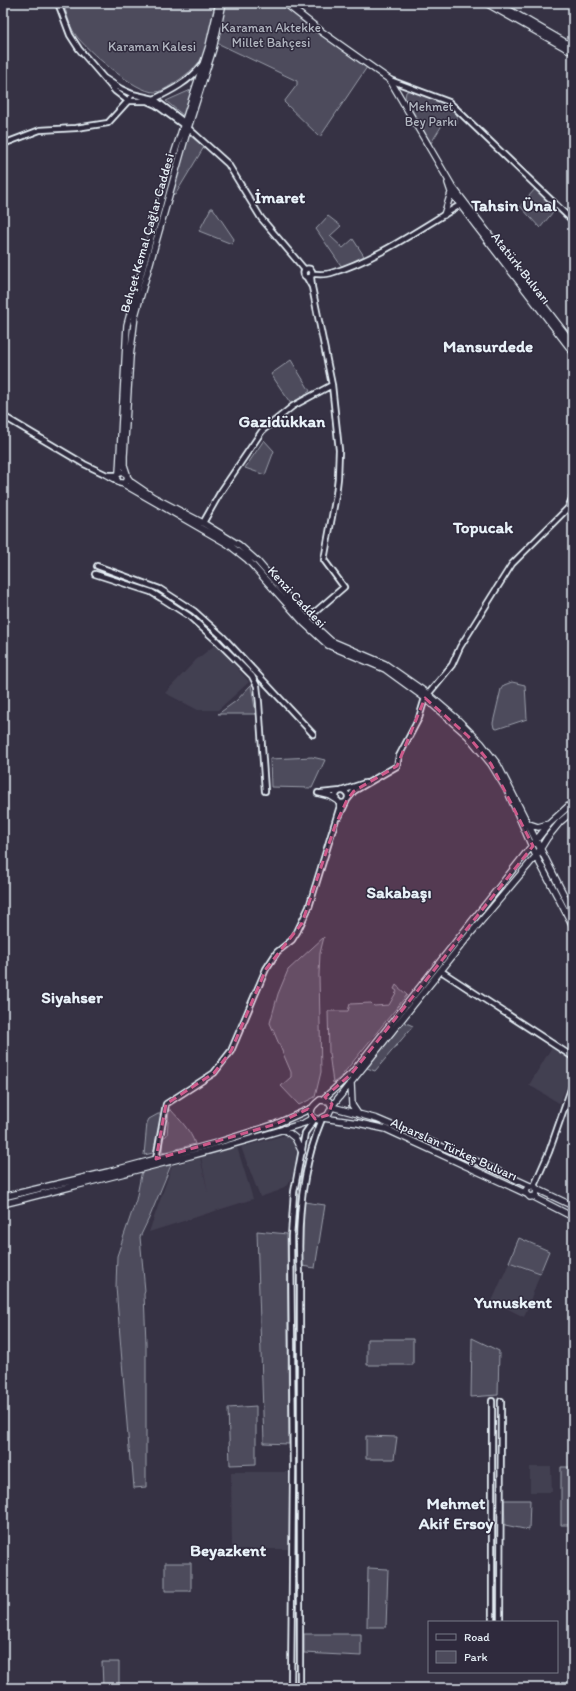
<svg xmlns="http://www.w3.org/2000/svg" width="576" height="1691" font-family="Itim,sans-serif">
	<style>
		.built { fill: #433f51 }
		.green { fill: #4d4b5c; stroke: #9a9eaa }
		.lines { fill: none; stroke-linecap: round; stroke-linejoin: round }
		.tertiary-casing { stroke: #e8f1f8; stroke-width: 8 }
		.secondary-casing { stroke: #e8f1f8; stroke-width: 8 }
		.tertiary { stroke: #2f2a3d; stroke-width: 4.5 }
		.secondary { stroke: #2f2a3d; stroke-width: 5.5 }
		.marked { fill: #cd598a; fill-opacity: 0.2; stroke: #cd598a; stroke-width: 3; stroke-dasharray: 8 5; stroke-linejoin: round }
		.labels { text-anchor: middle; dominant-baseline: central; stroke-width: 3; stroke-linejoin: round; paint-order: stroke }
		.park-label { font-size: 13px; fill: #b2b7c1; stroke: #2f2a3d }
		.street-label { font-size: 13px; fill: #e8f1f8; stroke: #2f2a3d }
		.district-label { font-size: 17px; font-weight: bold; fill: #e8f1f8; stroke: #2f2a3d }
	</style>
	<rect width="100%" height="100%" fill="#363244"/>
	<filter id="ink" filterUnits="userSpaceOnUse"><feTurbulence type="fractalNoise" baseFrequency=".025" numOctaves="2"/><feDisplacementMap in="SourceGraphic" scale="8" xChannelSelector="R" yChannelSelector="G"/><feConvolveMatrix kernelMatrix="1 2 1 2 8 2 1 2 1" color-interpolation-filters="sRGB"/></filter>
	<g filter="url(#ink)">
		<path class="built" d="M216,644L249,682L218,710H198L165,693L196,660Z
			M552,1047L573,1060V1074L559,1103L529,1085Z
			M286,1135L292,1138L296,1145L297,1160L292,1177L287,1185L278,1191L260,1197L241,1147Z
			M237,1147L253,1199L149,1232L172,1166L200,1157L208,1193L201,1157Z
			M509,1263L540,1274L524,1317L492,1301Z
			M530,1467H551L552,1492H530Z
			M231,1472H288V1549H232Z"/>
		<path class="green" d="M63,3H215C212,18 209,40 204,54C199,65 188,73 179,80C172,84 163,92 155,92C136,93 86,50 75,34C69,25 67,13 63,3Z
			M229,3H281L367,67L320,137L284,102L297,85V81L217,43L225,8L228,6Z
			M193,89L184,116L166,101Z
			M410,90L448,103L457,112V123L444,122L431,143L405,98L406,92Z
			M188,134L204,147L175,195L172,194Z
			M536,188L557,207L540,228L520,206Z
			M211,208H213L234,239L232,244L199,231Z
			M328,216L341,226L330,236L343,248L353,239L364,256L342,267L316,229Z
			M291,360L310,391L291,404L271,374Z
			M264,440L274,451L265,475L245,468Z
			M512,682L525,685L527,719L497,729L494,728L493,723L501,689L504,685Z
			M251,685L256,714H218L236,701Z
			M312,757L325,760L312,788L271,787L270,759Z
			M324,937L320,953L319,975L321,1072L315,1097L299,1105L281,1086L291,1077V1072L270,1023L278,994L288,970Z
			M396,985L407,995L339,1079L333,1083L329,1053L328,1011H348L350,1004L371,1003L374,1006L389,1005L397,991L394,989Z
			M404,1022L413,1026L375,1071L367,1068Z
			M169,1110H171C180,1120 191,1131 195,1144L162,1153L163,1138L167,1135Z
			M158,1114H162L153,1153L144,1155L147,1123L149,1119Z
			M171,1165L150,1216L140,1237L145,1291L144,1294L146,1343V1487L134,1488L132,1463L130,1461L116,1287L117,1256L136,1200L142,1170Z
			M304,1202L325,1205L315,1268L302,1266Z
			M257,1231L287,1234L289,1444L264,1443Z
			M519,1238L549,1251L540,1273L509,1262Z
			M472,1338L499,1351L498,1395L471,1397Z
			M367,1339H413V1365H367Z
			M256,1406V1464L230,1465L228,1408Z
			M366,1436L397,1437L394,1459H366Z
			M561,1467H573V1525H561Z
			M504,1500H530L529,1530L505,1525Z
			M165,1563H191V1591H165Z
			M368,1568L388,1569L386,1627H367Z
			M304,1634H361V1656L304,1653Z
			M102,1662H119V1687H103Z
			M196,1683L222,1684L223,1688H196Z"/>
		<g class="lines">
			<g class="tertiary-casing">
				<path id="tertiary" d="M58,3L70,35L79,49L115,91L128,101H147L156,105L186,127
					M104,78L121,89L132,94L154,99L184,122L188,128L228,164L261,218L305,270
					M390,80L449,102L573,221
					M154,99C171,91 190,81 202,65
					M3,144L40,130L76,128L108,123L128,101L132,94
					M303.5 273a4.5 4.5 0 1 1 9 0a4.5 4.5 0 1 1-9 0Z
					M312,274C318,274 325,275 331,273C374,261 421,228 460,205
					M307,278L312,287L311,277
					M3,416L84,464L107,475
					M117,475H107L118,481
					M203,523L220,493L262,431L293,406L332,385
					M97,566L160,589L194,611L223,637L313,734
					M95,574L151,592L161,598L189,616L217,641L252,676L257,686L259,703L265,791
					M307,619L344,587L324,560L336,495L338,478L339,450L332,385L312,287
					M336 797a6 6 0 1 1 12 0a6 6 0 1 1-12 0Z
					M321,793L341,791L365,783
					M339,817L347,800L354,791L397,766L399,756L419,718L425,698L452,665L460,647L512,564L568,508L573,496
					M441,971L573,1057
					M156,1159L166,1104L214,1073L231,1051L266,969L277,952L292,940L297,932L309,907L340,806L338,801L330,796L318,793
					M534,1186L549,1152L573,1083
					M492,1401V1622
					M500,1622L501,1401
					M291,1688L293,1470L291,1237L294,1192L305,1133L315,1119
					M300,1688V1275C297,1222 301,1169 322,1119"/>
			</g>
			<g class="secondary-casing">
				<path id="secondary" d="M285,3L322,32L390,80L452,186L573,344
					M486,3L573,52
					M497,3L573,47
					M448,183L451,192L474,223L573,352
					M444,215L452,190
					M116.5 478a5.5 5.5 0 1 1 11 0a5.5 5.5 0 1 1-11 0Z
					M119,473L127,325L170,167L209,46L219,3
					M127,474L124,465V456L130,357L135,316L188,128L213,49L223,3
					M128,478L131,482L153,497L203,523L239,545L258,562L307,619L331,641L385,664L428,694L457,719L481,743L498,765L573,913
					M122,483L228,544L247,559L304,623L328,645L385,669L425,698L468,736L491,764L508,792L536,856L573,926
					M529,824L538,827L549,824
					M351,1083L352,1105L358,1114
					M320,1100L329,1101L332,1107L328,1115L318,1120L312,1116C309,1109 314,1105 320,1100Z
					M322,1100L352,1073L549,824L573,802
					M332,1106L471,933L536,856L547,838L560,822L573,811
					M332,1107L377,1119L478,1162L530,1186
					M323,1118L358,1123L386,1129L527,1194L530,1197L536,1196L537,1189L534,1186H530L526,1190L527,1194
					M284,1129L295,1138L302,1152
					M537,1189L573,1206
					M3,1197L108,1172L216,1143L276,1124L312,1108
					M534,1197L573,1217
					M3,1204C104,1178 205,1154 304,1123L313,1118"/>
			</g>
			<use href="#tertiary" class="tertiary"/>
			<use href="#secondary" class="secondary"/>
		</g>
	</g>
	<path class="marked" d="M425,698L468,736L491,764L533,846L352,1073L325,1097L332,1104L328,1115L315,1119L308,1109L276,1124L156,1159L166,1104L214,1073L231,1051L266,969L302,923L335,826L347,800L354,791L397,766Z"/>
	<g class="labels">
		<g class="park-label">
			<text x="271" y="27">Karaman Aktekke<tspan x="271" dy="15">Millet Bahçesi</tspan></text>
			<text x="152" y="46">Karaman Kalesi</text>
			<text x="431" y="106">Mehmet<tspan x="431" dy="15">Bey Parkı</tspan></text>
		</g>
		<g class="street-label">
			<text transform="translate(147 233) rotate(-74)">Behçet Kemal Çağlar Caddesi</text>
			<text transform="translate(521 268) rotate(52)">Atatürk Bulvarı</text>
			<text transform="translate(297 597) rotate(47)">Kenzi Caddesi</text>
			<text transform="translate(454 1149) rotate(24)">Alparslan Türkeş Bulvarı</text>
		</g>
		<g class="district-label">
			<text x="280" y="197">İmaret</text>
			<text x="514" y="205">Tahsin Ünal</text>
			<text x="488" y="346">Mansurdede</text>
			<text x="282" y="421">Gazidükkan</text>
			<text x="483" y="527">Topucak</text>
			<text x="399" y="892">Sakabaşı</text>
			<text x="72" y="997">Siyahser</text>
			<text x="513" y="1302">Yunuskent</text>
			<text x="456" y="1503">Mehmet<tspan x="456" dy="20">Akif Ersoy</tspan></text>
			<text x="228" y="1550">Beyazkent</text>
		</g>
	</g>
	<rect width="576" height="1691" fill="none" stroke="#2f2a3d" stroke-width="16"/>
	<rect x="8" y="8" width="560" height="1675" fill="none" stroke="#e8f1f8" stroke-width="1.5" filter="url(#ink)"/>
	<rect x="428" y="1621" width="130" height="52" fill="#2f2a3d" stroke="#797a88"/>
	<rect x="436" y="1634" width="20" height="6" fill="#2f2a3d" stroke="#797a88"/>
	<text x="464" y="1641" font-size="12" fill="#e8f1f8">Road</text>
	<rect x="436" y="1651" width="20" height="12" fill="#4d4b5c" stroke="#797a88"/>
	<text x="464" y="1661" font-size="12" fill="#e8f1f8">Park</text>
</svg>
